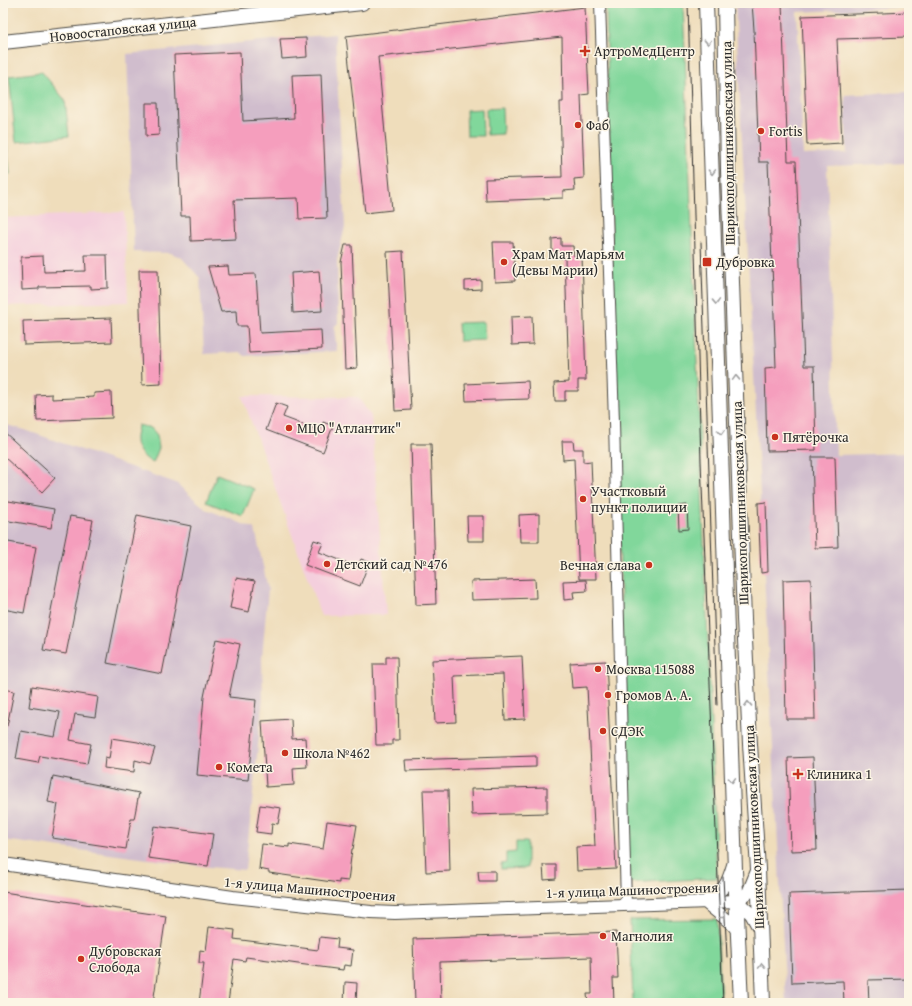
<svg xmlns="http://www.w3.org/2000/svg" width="912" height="1006" font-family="'Gentium Book Plus',serif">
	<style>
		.built { fill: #f4cfdd }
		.industrial { fill: #d0bdcd }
		.green { fill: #81d79b; stroke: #568163 }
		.building { fill: #f59ebd }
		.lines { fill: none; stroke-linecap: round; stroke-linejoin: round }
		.minor-casing { stroke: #484641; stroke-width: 12 }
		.tertiary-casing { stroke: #484641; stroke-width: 14 }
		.secondary-casing { stroke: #484641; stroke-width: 16 }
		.minor { stroke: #fff; stroke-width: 10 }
		.tertiary { stroke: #fff; stroke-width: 12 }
		.secondary { stroke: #fff; stroke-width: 14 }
		.tram { stroke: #2b2b2b; stroke-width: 1 }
		.oneway { stroke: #a0a0a0 }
		.poi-dot { fill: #c8321e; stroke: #fcf5e5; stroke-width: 1.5 }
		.labels { text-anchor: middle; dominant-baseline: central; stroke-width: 3; stroke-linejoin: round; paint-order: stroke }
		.street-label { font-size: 14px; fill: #2b2b2b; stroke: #fcf5e5 }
		.poi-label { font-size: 14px; fill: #2b2b2b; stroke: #fcf5e5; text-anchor: start }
	</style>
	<rect width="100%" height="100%" fill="#fcf5e5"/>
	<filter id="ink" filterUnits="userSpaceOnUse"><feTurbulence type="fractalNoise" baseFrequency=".025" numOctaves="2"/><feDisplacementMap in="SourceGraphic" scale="8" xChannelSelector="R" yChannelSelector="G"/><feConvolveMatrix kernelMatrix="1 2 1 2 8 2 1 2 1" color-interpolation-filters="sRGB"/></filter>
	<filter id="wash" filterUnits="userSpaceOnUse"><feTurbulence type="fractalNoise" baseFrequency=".012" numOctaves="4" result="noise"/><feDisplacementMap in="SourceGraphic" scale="16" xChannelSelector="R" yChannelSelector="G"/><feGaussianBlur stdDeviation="0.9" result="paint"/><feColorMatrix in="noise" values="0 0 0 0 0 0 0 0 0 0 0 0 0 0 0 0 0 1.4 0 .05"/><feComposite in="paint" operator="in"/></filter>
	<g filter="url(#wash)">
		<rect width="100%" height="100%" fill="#efddbb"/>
		<path class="built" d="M124,212L128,302L3,306V218Z
			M242,396L358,397L371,416L386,615L321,616Z"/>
		<path class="industrial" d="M735,3H909V7L797,12L803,155L847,153L845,95L909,92V163L827,166L836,455L909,453V1003H786Z
			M335,34L345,227L337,260L338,323L334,327L337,351L245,356L240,352L204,354L200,278L182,258L171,253L134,252L127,54Z
			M3,424L25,430L176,483L206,509L255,529L268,589L262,658L263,698L245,870L209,867L3,840Z"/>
		<path class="green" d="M633,3H683L717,878L628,883L606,6Z
			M42,72L65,100L69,136L16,142L9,76Z
			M502,108L503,134L487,135L486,109Z
			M482,109L483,136H467L466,110Z
			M3,120H4L10,174L3,175Z
			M484,322L485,340L459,341L458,323Z
			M138,425L151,428L157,435L159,448L153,463C145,459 136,450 136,441C135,436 138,430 138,425Z
			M217,474L254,489L243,516L206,502Z
			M516,842H527V868L501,869V864L506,863V853L516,852Z
			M717,919L721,1003H633L630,920Z"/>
		<g id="blocks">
			<path class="building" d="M752,3H782L788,161H796L804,366H814L816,450L767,451L765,368L776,367L768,162H759L754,30Z
				M585,7L589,94L581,95L584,178L574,179L575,190L563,191V198L486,201L485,179L562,177L560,102H563L562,37L378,57L392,210L365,213L346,36Z
				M909,12V37L837,39L842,143L807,145L802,16Z
				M306,38L307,57L282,59L280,39Z
				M240,52L243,121L294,118L292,75L321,74L327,218L299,219L298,198L234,200L236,239L191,241L190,216H181L174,55Z
				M146,103H158L159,135L146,136Z
				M561,238V246H573L574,256H582L586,380H578V391H565V401H555L554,383L569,382L565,258H552V239Z
				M493,242H513L515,281L495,282Z
				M345,245H352L357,368L345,369L341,262Z
				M403,251L411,410L395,411L387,252Z
				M85,255H107L108,288L91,289V286L39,287V289L22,290L21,257L43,256L44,272L86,271Z
				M228,266L229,275L256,274L260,333L321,330L322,349L249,353L247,326H237L236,311L221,312L208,267Z
				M139,270H158L161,384L142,385Z
				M319,271L322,311L293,313L291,273Z
				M481,280V289L465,290V281Z
				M532,316L533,344L512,345L511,317Z
				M111,318L112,342L24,345L23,321Z
				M528,381L529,399L466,401L465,384Z
				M111,392L112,418L37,421L36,395L52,394V399L94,397V393Z
				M276,403L287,407L283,417L320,431L323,422L333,426L323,452L266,430Z
				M3,431L55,478L42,492L3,456Z
				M562,441H573L574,449H583V462L591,461L596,579H579L574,459L563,460Z
				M411,444H431L436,604L416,605Z
				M812,457H835L838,547L815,548Z
				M3,500L54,509L51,528L3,520Z
				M766,502L768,572L761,573L758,503Z
				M687,505L688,529L679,530L678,506Z
				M539,514V542H520L519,515Z
				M137,515L191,526L162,674L107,663Z
				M70,516L93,520L66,654L43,650Z
				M467,516H484V541H468Z
				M314,540L323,543L319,552L358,567L361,559L369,562L360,586L305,565Z
				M3,541L36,547L24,613L3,609Z
				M236,578L255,581L249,612L230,608Z
				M535,579L536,598L472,600L471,581Z
				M811,579L815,719H786L783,580Z
				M586,580L587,591L573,592L574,599L564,600L563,581Z
				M216,639L240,644L229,697L256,700L248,780L197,775L204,697Z
				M522,656L525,719L505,720L503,674L454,676L456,722L435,723L432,660Z
				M386,657H397L399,740H392V745H376L373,664H386Z
				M606,661L616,869L577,871L576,847L595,846L587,687L572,688L570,663Z
				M32,686L98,697L95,717L75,714L70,740L91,744L87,764L40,756L38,763L16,759L21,731L55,737L60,712L29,707Z
				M3,689L14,691L7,726L3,725Z
				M291,719L292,739L305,738L307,767L293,768L294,785L266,787L262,721Z
				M112,738L138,742L155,748L150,764L135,760L134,772L104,768L105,758L109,759Z
				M536,756V767L406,771L405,760Z
				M813,757L817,850L791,851L788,758Z
				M53,776L139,793L134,819H131L126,849L52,838L58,804L48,802Z
				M547,787V813L472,815L471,789Z
				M423,790H448L450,871L426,872Z
				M260,805L281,808L278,824L272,823L271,834L256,832Z
				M327,821L357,825L353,849H352L348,881L339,880V883L269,873V871L259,869L262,844L289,847V844L323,849Z
				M154,826L213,834L208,866L148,858Z
				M543,865H556V879L544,880Z
				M478,871H495V881H479Z
				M909,890V979L868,980L869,1003H844L843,981L792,983L789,894Z
				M3,892L166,916L153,1003H3Z
				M209,927L235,930L234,939L318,950L320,937L338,939L337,948L353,950L351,966L344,965L343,970L246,957L245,961L234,959L228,1003H199L204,963H199L200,950L206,951Z
				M616,932L618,978H613L614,1003H588L587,994H592L591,957L440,962L441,1003H415L413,939Z
				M345,982L357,983L356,1003H344Z"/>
		</g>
	</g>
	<g filter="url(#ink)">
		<use href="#blocks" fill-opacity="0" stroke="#484641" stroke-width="1"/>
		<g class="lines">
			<g class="minor-casing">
				<path id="minor" d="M600,3L614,422L626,905"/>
			</g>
			<g class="tertiary-casing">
				<path id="tertiary" d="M3,864L233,897L371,912L395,913L737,901
					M737,901L748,893L757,871
					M737,901L751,914L760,930
					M705,902C725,888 726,888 733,865
					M705,902L732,924L738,931"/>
			</g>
			<g class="secondary-casing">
				<path id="secondary" d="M706,3L735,870L741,1003
					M725,3L728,170L744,619L750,744L758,869L763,1003
					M3,42L362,3"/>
			</g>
			<use href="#minor" class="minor"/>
			<use href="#tertiary" class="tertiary"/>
			<use href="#secondary" class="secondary"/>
			<path class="tram" d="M688,3L701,462L723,1003
				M701,242L717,705
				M723,877L727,957"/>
		</g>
		<defs><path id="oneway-chevron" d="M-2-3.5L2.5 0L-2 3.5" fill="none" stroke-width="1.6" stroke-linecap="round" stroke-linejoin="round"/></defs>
		<g class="oneway">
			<use href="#oneway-chevron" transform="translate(708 42) rotate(88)"/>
			<use href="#oneway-chevron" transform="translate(712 172) rotate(88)"/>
			<use href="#oneway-chevron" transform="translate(716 302) rotate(88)"/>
			<use href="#oneway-chevron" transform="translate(736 378) rotate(-92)"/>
			<use href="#oneway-chevron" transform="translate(721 432) rotate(88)"/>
			<use href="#oneway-chevron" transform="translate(748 704) rotate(-92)"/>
			<use href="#oneway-chevron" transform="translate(732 780) rotate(88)"/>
			<use href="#oneway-chevron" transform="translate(723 916) rotate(39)"/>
			<use href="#oneway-chevron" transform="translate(762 966) rotate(-92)"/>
		</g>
	</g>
	<g class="poi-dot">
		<path d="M583 45h4v4h4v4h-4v4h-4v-4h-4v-4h4z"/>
		<circle cx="578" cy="125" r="4"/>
		<circle cx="761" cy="131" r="4"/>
		<circle cx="504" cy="262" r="4"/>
		<rect x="702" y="257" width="10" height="10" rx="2"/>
		<circle cx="289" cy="428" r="4"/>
		<circle cx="775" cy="437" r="4"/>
		<circle cx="583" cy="499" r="4"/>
		<circle cx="327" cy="564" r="4"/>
		<circle cx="649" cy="565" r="4"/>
		<circle cx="598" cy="669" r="4"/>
		<circle cx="608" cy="695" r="4"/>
		<circle cx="603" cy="731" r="4"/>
		<circle cx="285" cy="753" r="4"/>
		<circle cx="219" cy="767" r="4"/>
		<path d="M796 768h4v4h4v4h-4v4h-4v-4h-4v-4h4z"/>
		<circle cx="603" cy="936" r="4"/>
		<circle cx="81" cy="959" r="4"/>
	</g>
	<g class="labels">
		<g class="street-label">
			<text transform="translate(123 29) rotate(-6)">Новоостаповская улица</text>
			<text transform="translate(728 143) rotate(-91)">Шарикоподшипниковская улица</text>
			<text transform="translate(740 503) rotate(-92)">Шарикоподшипниковская улица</text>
			<text transform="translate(754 827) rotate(-93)">Шарикоподшипниковская улица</text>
			<text transform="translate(310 889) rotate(5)">1-я улица Машиностроения</text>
			<text transform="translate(632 890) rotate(-2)">1-я улица Машиностроения</text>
		</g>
		<g class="poi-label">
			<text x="594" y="51">АртроМедЦентр</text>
			<text x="586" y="125">Фаб</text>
			<text x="769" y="131">Fortis</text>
			<text x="512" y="254">Храм Мат Марьям<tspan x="512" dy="16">(Девы Марии)</tspan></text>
			<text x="716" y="262">Дубровка</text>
			<text x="297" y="428">МЦО "Атлантик"</text>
			<text x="783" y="437">Пятёрочка</text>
			<text x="591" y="491">Участковый<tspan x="591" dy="16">пункт полиции</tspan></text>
			<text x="335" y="564">Детский сад №476</text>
			<text x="641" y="565" text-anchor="end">Вечная слава</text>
			<text x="606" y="669">Москва 115088</text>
			<text x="616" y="695">Громов А. А.</text>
			<text x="611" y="731">СДЭК</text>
			<text x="293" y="753">Школа №462</text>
			<text x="227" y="767">Комета</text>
			<text x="807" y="774">Клиника 1</text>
			<text x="611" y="936">Магнолия</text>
			<text x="89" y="951">Дубровская<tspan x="89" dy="16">Слобода</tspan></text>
		</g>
	</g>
	<rect width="912" height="1006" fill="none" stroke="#fcf5e5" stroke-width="16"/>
</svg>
